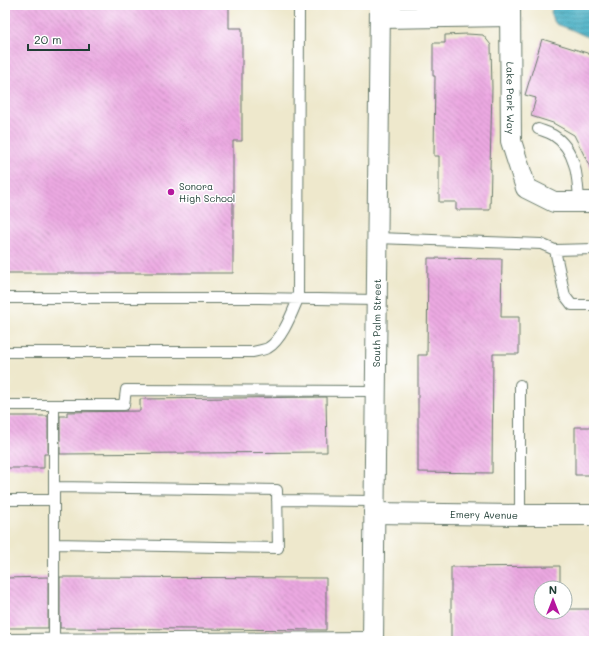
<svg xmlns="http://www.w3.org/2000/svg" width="599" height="646" font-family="Mali,sans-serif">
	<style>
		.water { fill: url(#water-rules); stroke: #32767c }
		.building { fill: url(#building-back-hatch) }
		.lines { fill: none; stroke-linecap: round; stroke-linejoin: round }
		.service-casing { stroke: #677969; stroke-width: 12 }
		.minor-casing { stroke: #677969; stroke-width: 22 }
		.service { stroke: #fff; stroke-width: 10 }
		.minor { stroke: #fff; stroke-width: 20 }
		.poi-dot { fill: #b5179e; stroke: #fff; stroke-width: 1.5 }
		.labels { text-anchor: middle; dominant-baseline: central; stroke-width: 3; stroke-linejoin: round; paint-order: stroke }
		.street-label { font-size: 10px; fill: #1f3d34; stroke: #fff }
		.poi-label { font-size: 10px; fill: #1f3d34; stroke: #fff; text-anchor: start }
	</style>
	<defs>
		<pattern id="water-rules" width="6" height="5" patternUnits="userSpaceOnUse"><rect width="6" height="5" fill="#45afc4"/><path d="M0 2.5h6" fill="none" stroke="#3990a0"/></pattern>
		<pattern id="building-back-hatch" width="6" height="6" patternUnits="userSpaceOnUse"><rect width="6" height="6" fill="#eca9e2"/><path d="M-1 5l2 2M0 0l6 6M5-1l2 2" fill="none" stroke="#bf8bb8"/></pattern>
	</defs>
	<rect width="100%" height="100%" fill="#fff"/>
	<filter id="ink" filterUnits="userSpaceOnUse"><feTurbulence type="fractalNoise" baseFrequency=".025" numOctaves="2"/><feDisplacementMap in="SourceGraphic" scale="8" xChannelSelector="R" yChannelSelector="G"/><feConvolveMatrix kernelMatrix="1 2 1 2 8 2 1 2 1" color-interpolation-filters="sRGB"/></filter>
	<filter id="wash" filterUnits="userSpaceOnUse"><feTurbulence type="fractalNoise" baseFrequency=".012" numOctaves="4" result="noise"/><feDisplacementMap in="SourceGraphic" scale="16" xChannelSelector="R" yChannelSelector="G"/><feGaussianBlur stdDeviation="0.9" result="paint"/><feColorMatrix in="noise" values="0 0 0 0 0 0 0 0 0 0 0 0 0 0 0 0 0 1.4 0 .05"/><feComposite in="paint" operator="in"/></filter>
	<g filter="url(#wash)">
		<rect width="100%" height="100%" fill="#eee8cc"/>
		<path class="water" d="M555,5H594V40L570,29L556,24L552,18L551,11Z"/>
		<g id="blocks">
			<path class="building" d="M5,5H229V28H242V141H233V273H5Z
				M467,34L483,35L491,45L492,88L490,169H491L490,210H456V202H439V156H434L435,76H433V43H445V35Z
				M542,39L587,53L594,57V175L574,135L553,123L531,116L536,98L525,95Z
				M428,258L502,259L501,317H519V354H493L492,473L418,472V355H427Z
				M326,397L327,452L60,454V416H67V412L140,411V399Z
				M5,416H48V454H44V468H5Z
				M575,427H594V475H575Z
				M560,566V588H541V612H565V609H594V641H451V567Z
				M48,577V628H5V578Z
				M60,577L326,578V630L60,628Z"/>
		</g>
	</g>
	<g filter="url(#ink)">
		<use href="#blocks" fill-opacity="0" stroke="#677969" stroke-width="1"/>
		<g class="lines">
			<g class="service-casing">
				<path id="service" d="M538,129C543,131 548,132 553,135C576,149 578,178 579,202
					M377,238L541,244L555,250L594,249
					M555,250L565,296L572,305H594
					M5,298H258L376,300
					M5,352H253C257,351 263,350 268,348C282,340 292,313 298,299L299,5
					M5,405H124L126,390L375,391
					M54,405V641
					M54,487L277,490L278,548L54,544
					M5,500H54
					M277,500L374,501
					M520,515V385
					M5,639L373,637"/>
			</g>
			<g class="minor-casing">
				<g id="minor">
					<path id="s1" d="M510,5L511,141L526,188L554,202H594"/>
					<path d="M380,18L510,16"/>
					<path id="s2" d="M374,513L520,515H594"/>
					<path id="s3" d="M373,641L380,5"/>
				</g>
			</g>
			<use href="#service" class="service"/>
			<use href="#minor" class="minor"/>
		</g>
	</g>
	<circle class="poi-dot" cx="171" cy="192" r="4"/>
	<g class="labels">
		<g class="street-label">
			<text stroke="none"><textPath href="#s1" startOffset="93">Lake Park Way</textPath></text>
			<text stroke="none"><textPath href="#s3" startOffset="318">South Palm Street</textPath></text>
			<text stroke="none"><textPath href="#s2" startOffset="110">Emery Avenue</textPath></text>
		</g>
		<g class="poi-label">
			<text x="179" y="186">Sonora<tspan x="179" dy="12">High School</tspan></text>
		</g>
	</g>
	<rect width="599" height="646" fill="none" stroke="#fff" stroke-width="20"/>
	<g transform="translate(553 600)"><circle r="19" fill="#ffffff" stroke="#a5b1ae"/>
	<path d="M0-3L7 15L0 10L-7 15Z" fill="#b5179e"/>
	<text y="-6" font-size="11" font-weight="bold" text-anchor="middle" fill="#1f3d34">N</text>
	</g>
	<path d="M28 44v6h61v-6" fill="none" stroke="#1f3d34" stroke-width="2"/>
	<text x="34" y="44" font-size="12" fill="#1f3d34" stroke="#ffffff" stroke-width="3" paint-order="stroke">20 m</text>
</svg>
